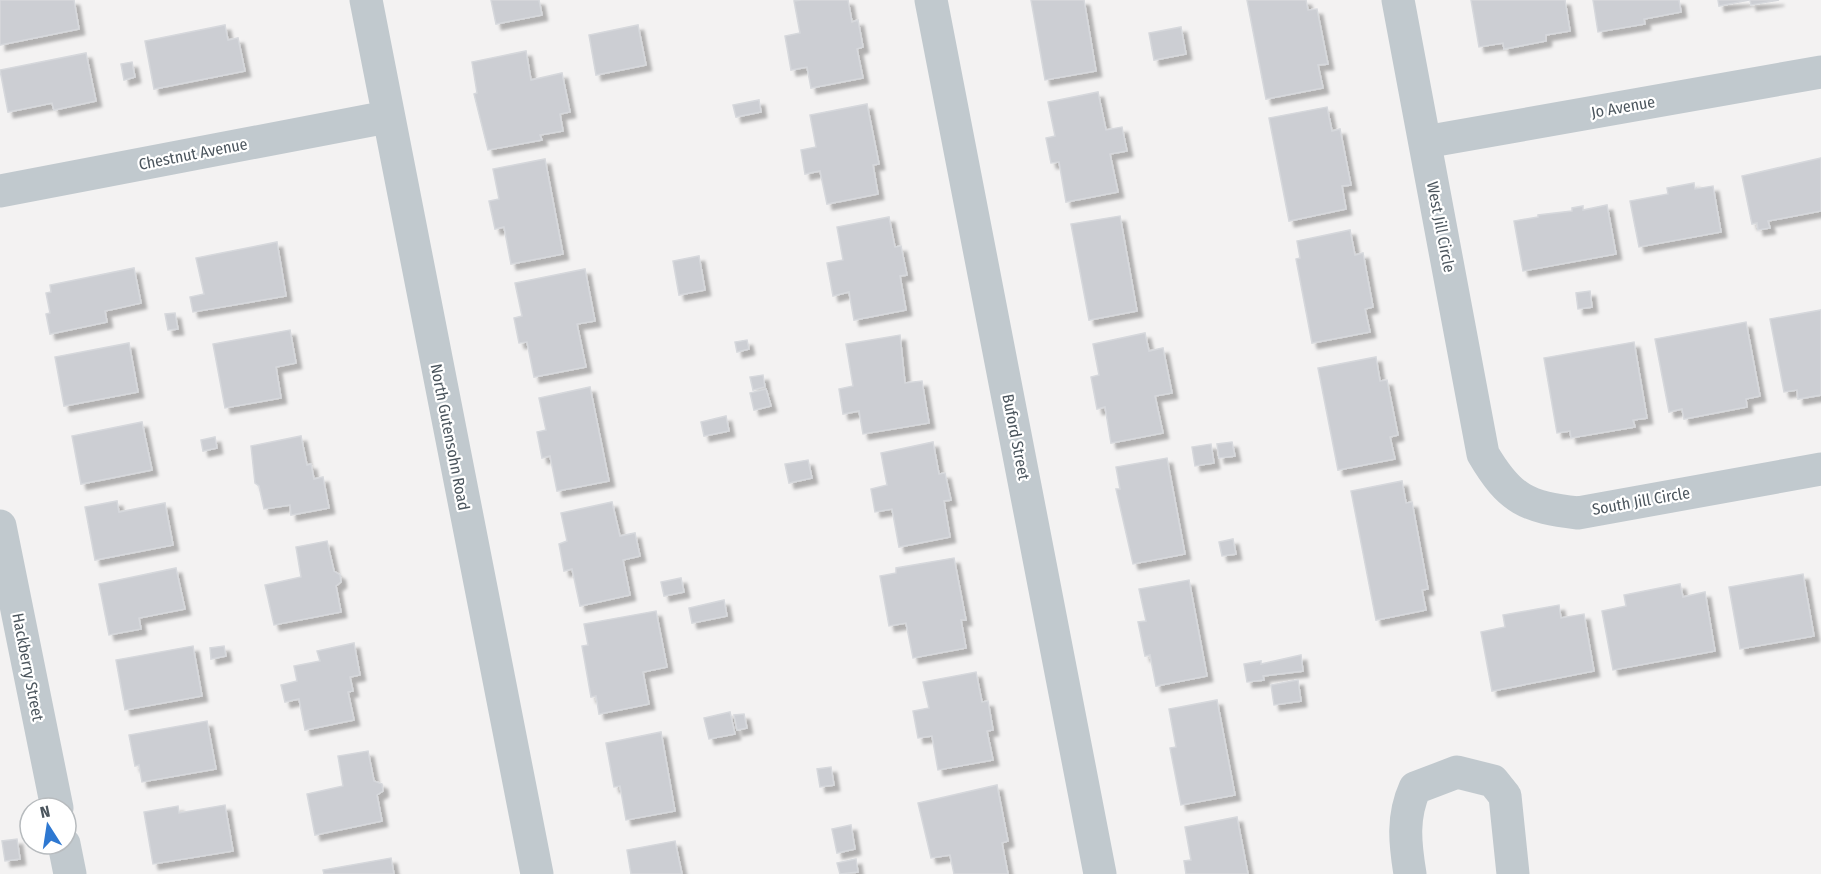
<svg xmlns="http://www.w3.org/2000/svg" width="1821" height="874" font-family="'Fira Sans Condensed',sans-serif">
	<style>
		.building { fill: #ccced3; stroke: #d6d8dc; stroke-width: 1.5; filter: url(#shadow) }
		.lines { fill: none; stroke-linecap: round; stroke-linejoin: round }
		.minor { stroke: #c1c9ce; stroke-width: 33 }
		.labels { text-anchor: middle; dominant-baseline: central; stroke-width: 4.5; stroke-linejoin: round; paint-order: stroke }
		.street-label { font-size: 16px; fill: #4b555d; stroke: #fff }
	</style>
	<defs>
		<filter id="shadow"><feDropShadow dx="5.5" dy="5.5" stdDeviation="1.5" flood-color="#0004"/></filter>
	</defs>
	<rect width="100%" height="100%" fill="#f3f2f2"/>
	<path class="building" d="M0,0H74L79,29L0,45Z
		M491,0H539L542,15L496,24Z
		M801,0H848L852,22L858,20L863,47L857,49L863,78L811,88L807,67L791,70L785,36L800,33L794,1Z
		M1031,0H1084L1096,71L1045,80Z
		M1247,0H1306L1308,10L1317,9L1328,64L1318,65L1323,88L1266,99Z
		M1471,0H1565L1570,31L1546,35V41L1504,49L1503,43L1479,47Z
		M1593,0H1679L1681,12L1644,19L1645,24L1598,32Z
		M1718,0H1749L1719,6Z
		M1750,0H1779L1751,5Z
		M225,25L228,40L238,38L245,71L154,89L145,41Z
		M638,25L646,65L596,75L589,35Z
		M1181,27L1186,54L1154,60L1149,33Z
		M526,51L531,80L562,73L570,112L560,114L563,131L540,135L542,140L488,150L474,94L477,93L472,62Z
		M86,53L96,101L54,110L52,103L8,112L0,70Z
		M132,62L135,77L124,80L121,64Z
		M1098,92L1106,130L1122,127L1127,151L1110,154L1118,192L1066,202L1059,162L1051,163L1046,138L1055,136L1048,102Z
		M759,100L761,112L736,117L733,105Z
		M867,104L879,164L873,165L878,194L827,204L820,171L805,174L801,150L816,147L810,115Z
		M1327,107L1332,131L1340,129L1351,185L1342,186L1346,209L1289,221L1269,118Z
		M1821,158V211L1768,221L1770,228L1758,230L1757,223L1752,224L1742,176Z
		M545,159L563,254L511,264L504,227L495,229L489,201L499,199L493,169Z
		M1694,183L1695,189L1713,186L1721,232L1639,247L1630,201L1668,194L1667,188Z
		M1607,205L1616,254L1523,271L1514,221L1538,217V215L1572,211V208L1583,206V210Z
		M1120,216L1137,311L1089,320L1071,224Z
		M889,217L895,247L901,246L907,275L900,276L906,310L854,320L849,292L833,296L827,263L843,260L837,227Z
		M1350,230L1355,255L1363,253L1373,307L1365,309L1370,332L1312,343L1296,259L1300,258L1297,241Z
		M277,242L286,296L193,312L190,297L204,294L196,258Z
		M699,256L705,290L679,295L673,261Z
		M134,268L141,303L105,311L107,322L50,334L46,314L50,313L46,293L51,292L50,285Z
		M585,269L595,321L577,324L586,367L534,377L527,342L519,343L514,318L522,316L515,283Z
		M1590,291L1592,307L1578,309L1576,293Z
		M1821,310V395L1798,399L1797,390L1784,392L1770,319Z
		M175,313L178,329L168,330L165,314Z
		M1746,322L1760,396L1746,399L1747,407L1684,419L1682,409L1669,412L1655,339Z
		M290,330L296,363L276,367L281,398L225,408L213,344Z
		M1145,333L1149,351L1163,348L1172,393L1155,396L1163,433L1111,443L1105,407L1097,409L1091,377L1099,375L1093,344Z
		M900,335L905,383L922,381L929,423L863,434L859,411L843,414L839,389L853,386L846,344Z
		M747,340L749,349L737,352L735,342Z
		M1634,342L1647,418L1633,420L1635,427L1571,438L1570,431L1557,433L1544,358Z
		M129,343L138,392L64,406L55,357Z
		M1376,357L1380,381L1387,380L1398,435L1390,437L1395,459L1338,470L1318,368Z
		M763,375L765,387L753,390L750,377Z
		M590,387L609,481L557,491L550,456L542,458L537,432L546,430L539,398Z
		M766,389L771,406L754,410L750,393Z
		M726,416L729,431L704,436L701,422Z
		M142,422L152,470L81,484L72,436Z
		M301,436L307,465L311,464L314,479L323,477L329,508L291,515L290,505L264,509L259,486L255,483L251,446Z
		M215,437L217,448L203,451L201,440Z
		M933,442L939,474L945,473L951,500L944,501L950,537L899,547L892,509L875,512L871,489L887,485L881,453Z
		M1232,442L1235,456L1219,458L1217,444Z
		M1211,444L1214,463L1195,466L1192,447Z
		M1167,458L1185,554L1133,564L1116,489H1120L1116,467Z
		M808,460L812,478L789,483L785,464Z
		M1402,481L1406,503L1412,502L1428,589L1422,590L1426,610L1376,620L1351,491Z
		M117,501L119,512L165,503L173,545L95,560L85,507Z
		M612,502L620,536L635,533L640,556L623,560L630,595L580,606L572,569L564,571L559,544L567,541L561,513Z
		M1233,539L1236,554L1222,556L1219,542Z
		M327,541L334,571L340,575L341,582L336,586L341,612L274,625L265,585L301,577L296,547Z
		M954,558L966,620H961L966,648L913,658L906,623L889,626L880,576L896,573V568Z
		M176,568L185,609L139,618L141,629L109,635L99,584Z
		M1803,574L1814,636L1740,649L1729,587Z
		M681,578L684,592L664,596L661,582Z
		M1189,580L1207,676L1156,686L1150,655L1145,656L1138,622L1146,621L1139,589Z
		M1680,584L1683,597L1705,592L1715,651L1613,670L1602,611L1626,606L1624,595Z
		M724,600L727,616L692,623L689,608Z
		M1559,605L1561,618L1584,614L1594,671L1492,691L1481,632L1505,627L1503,615Z
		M656,611L667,667L643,672L649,704L599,714L596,696L591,697L582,646L588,645L584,624Z
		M354,643L360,675L350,677L353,691L348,692L354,720L305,730L299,699L285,702L281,685L297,681L294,666L320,661L317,651Z
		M193,646L202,696L125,710L116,660Z
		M224,646L226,656L211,659L210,648Z
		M1301,655L1303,671L1263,676L1264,680L1247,682L1244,664L1261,661V664Z
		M976,672L982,702L988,701L993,730L987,731L993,760L938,770L932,736L918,738L913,711L929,708L923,682Z
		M1298,680L1301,701L1274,705L1271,685Z
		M1217,700L1235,795L1181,805L1170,748L1176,747L1169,709Z
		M730,712L735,734L709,739L704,718Z
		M744,714L747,728L737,730L734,715Z
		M207,721L216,769L142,782L139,765L135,766L129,735Z
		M661,732L675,811L626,820L620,786L614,787L606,743Z
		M368,751L374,781L382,784L383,791L377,795L382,821L315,835L307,794L343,786L338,756Z
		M831,767L834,785L820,787L817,769Z
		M997,785L1008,841L1002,843L1008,874H954L950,855L931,858L918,803Z
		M225,805L233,851L153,864L144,812L178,806L179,813Z
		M1237,817L1248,874H1186L1184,861L1191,860L1185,827Z
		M851,825L855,849L837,853L832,829Z
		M17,839L20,859L5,861L2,841Z
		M675,841L682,874H631L627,850Z
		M391,858L394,874H324L323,870Z
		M856,859L858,872L840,874L837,863Z"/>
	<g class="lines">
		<path class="minor" d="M366,0L537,874
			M931,0L1100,874
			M1398,0L1483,454C1510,500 1527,507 1578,513L1821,469
			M1425,142L1821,72
			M0,191L387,117
			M0,526L57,808
			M64,844L70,874
			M1410,874C1405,843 1402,817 1415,788L1457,772L1493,781L1505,796L1513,874"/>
	</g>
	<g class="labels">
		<g class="street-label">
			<text transform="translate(1623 107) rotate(-10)">Jo Avenue</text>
			<text transform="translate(193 154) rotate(-11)">Chestnut Avenue</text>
			<text transform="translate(1441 227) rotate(79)">West Jill Circle</text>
			<text transform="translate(450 437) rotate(79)">North Gutensohn Road</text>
			<text transform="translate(1016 437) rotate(79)">Buford Street</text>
			<text transform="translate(1641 501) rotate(-10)">South Jill Circle</text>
			<text transform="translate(28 667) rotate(79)">Hackberry Street</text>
		</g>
	</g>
	<g transform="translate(48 826) rotate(348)"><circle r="28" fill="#ffffff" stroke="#b7bbbe" stroke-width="1.5"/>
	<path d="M0-4.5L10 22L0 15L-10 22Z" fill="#2e78d1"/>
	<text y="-9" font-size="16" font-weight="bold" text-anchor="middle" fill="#4b555d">N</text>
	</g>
</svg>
